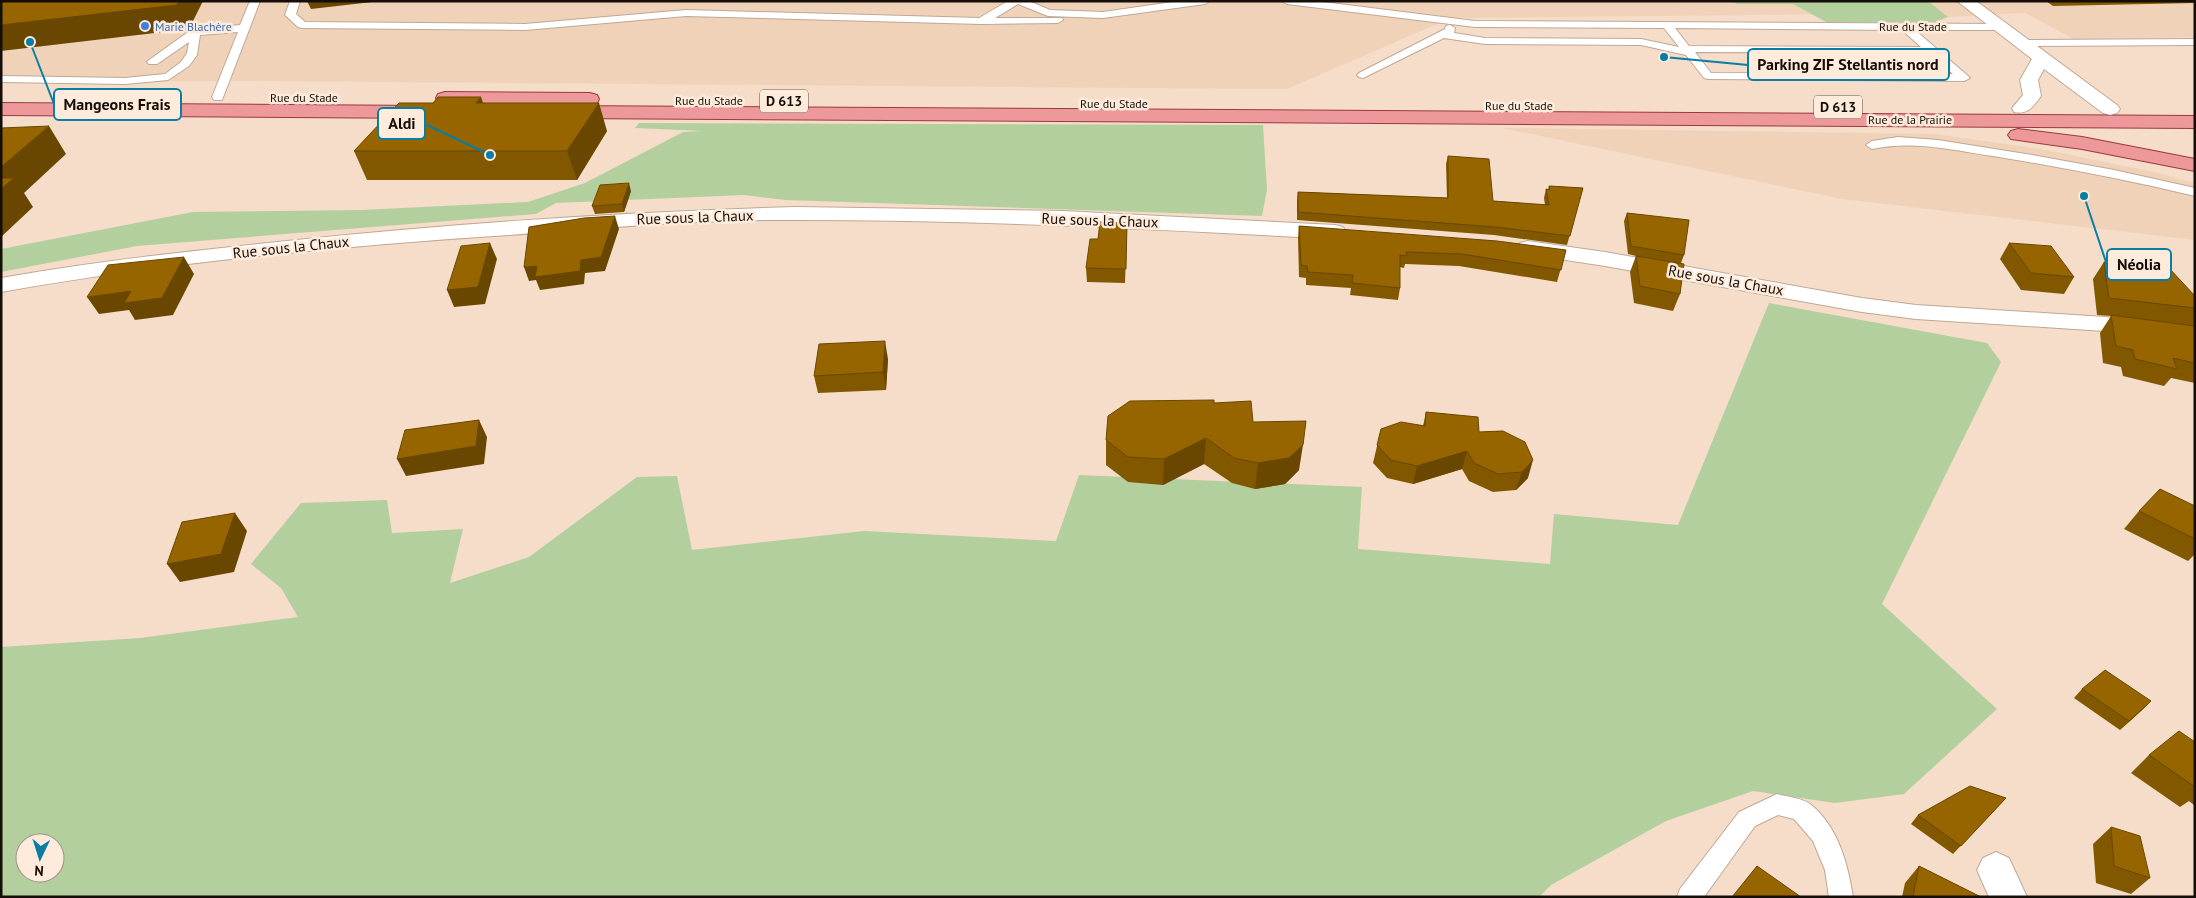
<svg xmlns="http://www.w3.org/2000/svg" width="2196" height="898" font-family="'PT Sans',sans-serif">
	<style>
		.built { fill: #f0d2b9 }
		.green { fill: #b4cf9e; fill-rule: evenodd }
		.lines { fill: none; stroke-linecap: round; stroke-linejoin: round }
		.lane-casing { stroke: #bfa896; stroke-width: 2 }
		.street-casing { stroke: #bfa896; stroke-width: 2 }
		.primary-casing { stroke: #9a3a3c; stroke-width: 2 }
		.lane { fill: #fff; fill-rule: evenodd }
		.street { fill: #fff; fill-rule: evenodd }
		.primary { fill: #ed989b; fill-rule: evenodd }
		.wall { fill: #815700 }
		.shaded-wall { fill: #694700 }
		.building { fill: #966500; stroke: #694700 }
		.shop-dot { fill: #3f7fe0; stroke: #ffebdb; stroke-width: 2 }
		.labels { text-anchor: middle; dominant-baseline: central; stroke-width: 5; stroke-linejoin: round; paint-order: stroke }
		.far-shop-label { font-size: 12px; fill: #366cbe; stroke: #ffebdb; text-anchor: start }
		.far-street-label { font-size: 12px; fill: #150d07; stroke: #ffebdb }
		.shield { fill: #ffebdb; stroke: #5b5047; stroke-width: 1 }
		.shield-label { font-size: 14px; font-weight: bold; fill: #150d07 }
		.street-label { font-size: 15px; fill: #150d07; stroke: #ffebdb }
		.leader { fill: none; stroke: #087ea5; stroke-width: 2 }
		.callout-dot { fill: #087ea5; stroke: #ffebdb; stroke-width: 2 }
		.callout { fill: #ffebdb; stroke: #087ea5; stroke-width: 2 }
		.callout-label { font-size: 16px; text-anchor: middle; font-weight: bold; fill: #150d07 }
	</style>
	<rect width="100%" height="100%" fill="#f5ddc9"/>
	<path class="built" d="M1,1H2195V37L2074,39L2025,13L1948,17L1849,14L1451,18L1287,89L263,81L1,82Z
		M1502,128L1935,134L2041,149L2154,172L2195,183V240L1842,199Z"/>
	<path class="green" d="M1733,1H1928L1948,17L1935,22H1826L1793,4H1737Z
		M639,123L1263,125L1267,190L1262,216L786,200L744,195L556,203L536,214L137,246L1,272V249L193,212L361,210L528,202L585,183L683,132L703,131L635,128Z
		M1769,303L1987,343L2001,362L1882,604L1997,709L1904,794L1835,803L1753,791L1666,821L1551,885L1539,897H1V647L140,638L298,617L281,588L251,564L301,503L387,500L392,533L463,529L450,583L529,557L637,477L677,476L692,550L864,531L1056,541L1079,475L1362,487L1358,549L1550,564L1554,514L1678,525ZM25,843H55V873H25Z"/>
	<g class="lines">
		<g class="lane-casing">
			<path id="lane" d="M250,1H260L222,100H214L212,97L238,32L200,35L197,55L189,66L168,80L125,84L1,82V76L125,78L165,74L181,62L187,53L189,42L157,64H149L147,62L149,60L191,30L240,25Z
				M290,1H300L296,14L305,22L525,24L686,10L979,18L1008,1H1029L1050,10L1103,12L1180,1H1210L1205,4L1103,18L1048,16L1018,4L995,18H1062L1063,20L1058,23L981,24L686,16L525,30L302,28L298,27L285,15Z
				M1282,1H1315L1475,21L2000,24L2005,27L2000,30H1915L1968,76L1970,78L1964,81L1708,79L1704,78L1686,55L1641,45L1485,44L1444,38L1363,78L1359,77L1357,75L1359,73L1445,29L1446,26L1450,25L1455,28L1454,33L1485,38L1641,39L1679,47L1664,28L1475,27L1287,4ZM1675,28L1902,30L1921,47L1689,46ZM1695,52L1929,53L1953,74L1711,73Z
				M2195,39V45L2023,46L2017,43L2023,40Z
				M1898,137L1938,140L2032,155L2114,170L2195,188V196C2128,180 2061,167 1993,156C1953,150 1912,140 1872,149L1866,145L1872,141Z
				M1777,794C1787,797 1802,798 1810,804C1838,826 1848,864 1853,897H1829L1825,870L1813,841L1794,819L1778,815L1755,826L1704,897H1677L1680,889L1739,812Z"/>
		</g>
		<g class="street-casing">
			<path id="street" d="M1957,1H1976L2117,105L2120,109L2117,113L2110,115L2103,113L2044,69L2038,80L2041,96C2034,106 2028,115 2014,112L2012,108L2023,95L2020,80L2032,59Z
				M795,207L1063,211L1335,225L1343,227L1346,232L1343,237L1335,239C1156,229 977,220 797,220C701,219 605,228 509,235C339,246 168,262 1,292V278C96,261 192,251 287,241C456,223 625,212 795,207Z
				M1528,241L1605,252L1862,298L1916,305L2105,317L2195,329V343L2105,331L1916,319L1862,312L1605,266L1520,253L1517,248L1520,243Z
				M1996,852L2009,858L2027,897H1989L1977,870L1983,858Z"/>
		</g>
		<g class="primary-casing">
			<path id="primary" d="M445,92L590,93L597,95L599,99L597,103L590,105L438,102L436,98L438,94Z
				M1,103L427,106L434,108L437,112L434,116L427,118L1,115Z
				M565,106L2195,116V128L565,118L558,116L555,112L558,108Z
				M2018,129L2082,137L2195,159V171L2082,149L2011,139L2008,135L2011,131Z"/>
		</g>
		<use href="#lane" class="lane"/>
		<use href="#street" class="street"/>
		<use href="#primary" class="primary"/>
	</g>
	<path class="wall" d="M2046,1H2195V3L2053,6Z
		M484,103L607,131L577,180H367L354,151Z
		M1448,156L1493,201L1545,205L1544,198L1546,189L1548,190L1549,186L1583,188L1567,245L1494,235L1297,220V201L1298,192L1447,198L1446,164Z
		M631,191L624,212L595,214L592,206Z
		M1627,213L1684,255L1681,263L1680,294L1673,311L1634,303L1630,272L1636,256L1628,254L1624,221Z
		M1127,223L1125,283L1087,282L1086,268L1098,239Z
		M1299,226L1566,250L1557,282L1459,266L1405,264L1404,268L1400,267V288L1398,300L1350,295L1351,288L1306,285V278L1299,277L1298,238Z
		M2009,243L2074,277L2064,294L2021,290L2000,259Z
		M2104,262L2195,296V383L2171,378L2164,386L2123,376L2121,367L2103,363L2100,333L2111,316L2097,315L2093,279Z
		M888,359L886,390L818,393L814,376Z
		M1214,403L1253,422L1299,470L1285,484L1255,489L1232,483L1204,464L1163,485L1128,482L1106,465V440Z
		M1426,412L1479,432L1503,431L1528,478L1516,490L1493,492L1469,481L1462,469L1413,484L1387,478L1373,463L1381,429L1423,426Z
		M2195,506V554L2188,561L2124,529L2139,511Z
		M2082,689L2151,701L2142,710L2120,730L2074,698Z
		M2195,742V806L2189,801L2180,807L2131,773L2149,755Z
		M2006,798L1953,854L1911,824L1918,815Z
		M2111,827L2150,878L2131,894L2096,883L2093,844Z
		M1919,866L1981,897H1902L1905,883Z"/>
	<path class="shaded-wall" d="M179,1H203L189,29L1,51V25Z
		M307,1H381L311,9Z
		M481,97L491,125L476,103Z
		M599,103L607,131L577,180L567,151Z
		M49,126L66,154L24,193L33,207L1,237V167Z
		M629,183L631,191L624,212L622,204Z
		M615,216L619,229L605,271L585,273L584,284L540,290L536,280L529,281L524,267L581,260Z
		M490,243L497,259L485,304L454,307L447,290Z
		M184,257L194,274L173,315L135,320L129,310L99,314L87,297L131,291Z
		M885,341L888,359L886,390L883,372Z
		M479,420L487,437L484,464L406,476L397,459Z
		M1206,438L1204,464L1163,485L1164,459Z
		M1303,445L1299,470L1285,484L1255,489L1258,463Z
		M1467,451L1462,469L1413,484L1417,466Z
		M1533,460L1528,478L1516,490L1522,472Z
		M235,513L247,531L234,572L180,582L167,564Z
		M2151,701L2142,710L2120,730L2129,721Z"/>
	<path class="building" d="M1,1H179L177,5L1,25Z
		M438,97H481L476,103H599L567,151H354L399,103H433Z
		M49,126L1,167V128Z
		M1448,156L1489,159L1493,201L1549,205L1546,189L1550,190L1549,186L1583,188L1570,236L1496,227L1298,212V192L1448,198Z
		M1,178H14L1,189Z
		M629,183L622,204L592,206L600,185Z
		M1627,213L1689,220L1684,255L1631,246Z
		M615,216L601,257L581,260L580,271L535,277L537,266L524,267L529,227L584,218Z
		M1100,222L1127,223L1126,269L1086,268L1090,239H1098Z
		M1299,226L1497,241L1566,250L1561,270L1462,254L1406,252L1407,256L1400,255V288L1352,283L1353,275L1308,272L1307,266L1301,265Z
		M490,243L478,287L447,290L461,246Z
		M2009,243L2051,246L2074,277L2031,273Z
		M1636,256L1684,264L1680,294L1640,286Z
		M184,257L162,298L124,303L131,291L87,297L108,265Z
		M2104,262L2169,268L2195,296V308L2109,298Z
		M2111,315L2195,326V363L2173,358L2177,369L2135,359L2133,350L2116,346Z
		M885,341L883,372L814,376L819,344Z
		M1214,400V403L1251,401L1253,422L1306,421L1303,445L1289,458L1258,463L1234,458L1206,438L1164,459L1128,457L1106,440L1108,416L1130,401Z
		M1426,412L1478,417L1479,432L1503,431L1525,442L1533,460L1522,472L1498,474L1474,463L1467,451L1417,466L1391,460L1377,445L1381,429L1401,422L1425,426Z
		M479,420L476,446L397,459L405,430Z
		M2160,489L2195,506V539L2139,511Z
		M235,513L221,554L167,564L182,522Z
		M2105,670L2151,701L2129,721L2082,689Z
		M2179,731L2195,742V787L2149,755Z
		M1970,786L2006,798L1961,846L1918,815Z
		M2111,827L2140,836L2150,878L2114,866Z
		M1757,866L1801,897H1732Z
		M1919,866L1981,897H1913Z"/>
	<circle class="shop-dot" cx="145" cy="26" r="5"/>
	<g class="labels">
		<g class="far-shop-label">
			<text x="155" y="26">Marie Blachère</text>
		</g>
		<g class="far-street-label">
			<text x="1913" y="26">Rue du Stade</text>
			<text x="304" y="97">Rue du Stade</text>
			<text x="709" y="100">Rue du Stade</text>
			<text x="1114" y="103">Rue du Stade</text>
			<text x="1519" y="105">Rue du Stade</text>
			<text x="1910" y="119">Rue de la Prairie</text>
		</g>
		<g class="shield">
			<rect x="760" y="89.5" width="48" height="23" rx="4"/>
			<rect x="1814" y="95.5" width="48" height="23" rx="4"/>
		</g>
		<g class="shield-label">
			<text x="784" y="101">D 613</text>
			<text x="1838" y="107">D 613</text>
		</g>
		<g class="street-label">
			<text transform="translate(695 217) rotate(-2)">Rue sous la Chaux</text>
			<text transform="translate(1100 220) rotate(2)">Rue sous la Chaux</text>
			<text transform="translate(291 247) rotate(-6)">Rue sous la Chaux</text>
			<text transform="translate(1726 280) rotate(10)">Rue sous la Chaux</text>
		</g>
	</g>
	<path class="leader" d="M1664 57L1748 65M30 42L54 104M490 155L425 124M2084 196L2107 265"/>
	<g class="callout-dot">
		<circle cx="1664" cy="57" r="5"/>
		<circle cx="30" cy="42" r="5"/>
		<circle cx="490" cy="155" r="5"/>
		<circle cx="2084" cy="196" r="5"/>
	</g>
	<g class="callout">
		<rect x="1748" y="49" width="201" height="31" rx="5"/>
		<rect x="54" y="89" width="127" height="31" rx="5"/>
		<rect x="378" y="108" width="47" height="31" rx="5"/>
		<rect x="2107" y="249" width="64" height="31" rx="5"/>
	</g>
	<g class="callout-label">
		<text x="1848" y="70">Parking ZIF Stellantis nord</text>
		<text x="117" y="110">Mangeons Frais</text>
		<text x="402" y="129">Aldi</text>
		<text x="2139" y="270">Néolia</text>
	</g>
	<rect width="2196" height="898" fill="none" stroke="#150d07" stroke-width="5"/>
	<g transform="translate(40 858) rotate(184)"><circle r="24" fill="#ffebdb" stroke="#a19286"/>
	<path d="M0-4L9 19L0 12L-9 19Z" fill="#087ea5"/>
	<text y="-8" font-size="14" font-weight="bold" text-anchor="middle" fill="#150d07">N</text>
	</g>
</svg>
